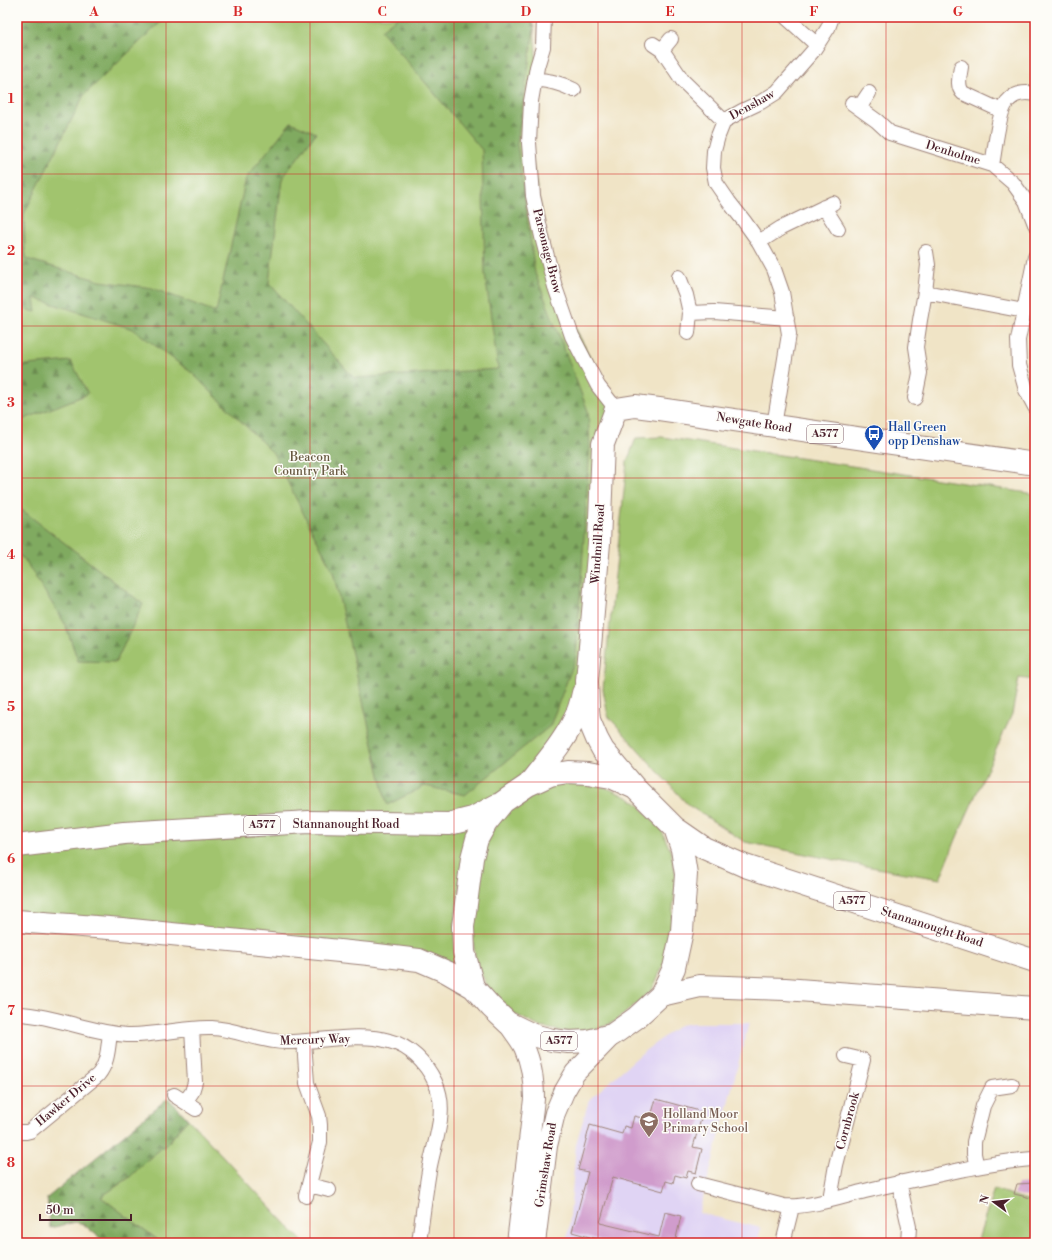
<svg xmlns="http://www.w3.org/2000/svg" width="1052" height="1260" font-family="'Libre Bodoni',serif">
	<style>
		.built { fill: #e0d4f4 }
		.green { fill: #a1c46e; stroke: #76724c }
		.forest { fill: url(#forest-firs); stroke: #656446 }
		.building { fill: #d09ccc }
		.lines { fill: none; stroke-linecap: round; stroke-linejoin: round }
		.street-casing { stroke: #9d8278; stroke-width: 16 }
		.secondary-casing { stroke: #9d8278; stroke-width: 22 }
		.primary-casing { stroke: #9d8278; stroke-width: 24 }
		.street { stroke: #fff; stroke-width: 14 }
		.secondary { stroke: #fff; stroke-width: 20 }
		.primary { stroke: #fff; stroke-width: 22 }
		.grid { fill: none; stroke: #d62828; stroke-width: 1; stroke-opacity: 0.55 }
		.labels { text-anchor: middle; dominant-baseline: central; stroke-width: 3; stroke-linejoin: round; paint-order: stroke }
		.shield { fill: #fdfcf7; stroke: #806168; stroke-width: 1 }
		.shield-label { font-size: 11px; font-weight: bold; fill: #4a1f2b }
		.street-label { font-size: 12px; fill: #4a1f2b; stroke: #fdfcf7 }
		.transit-label { font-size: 12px; fill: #164399; stroke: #fdfcf7; text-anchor: start }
		.park-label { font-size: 12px; fill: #685942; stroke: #fdfcf7 }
		.education-label { font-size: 12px; fill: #785e54; stroke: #fdfcf7; text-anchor: start }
		.neatline { fill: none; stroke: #d62828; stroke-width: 1.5 }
		.grid-label { font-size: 13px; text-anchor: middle; font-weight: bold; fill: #d62828 }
	</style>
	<defs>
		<pattern id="forest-firs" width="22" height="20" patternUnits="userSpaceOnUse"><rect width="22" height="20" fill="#80aa61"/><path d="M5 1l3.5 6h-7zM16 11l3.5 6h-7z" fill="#6b8a50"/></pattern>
	</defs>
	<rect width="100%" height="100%" fill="#fdfcf7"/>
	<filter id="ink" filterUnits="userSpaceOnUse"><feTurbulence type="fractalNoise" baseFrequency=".025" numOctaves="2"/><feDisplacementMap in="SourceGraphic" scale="8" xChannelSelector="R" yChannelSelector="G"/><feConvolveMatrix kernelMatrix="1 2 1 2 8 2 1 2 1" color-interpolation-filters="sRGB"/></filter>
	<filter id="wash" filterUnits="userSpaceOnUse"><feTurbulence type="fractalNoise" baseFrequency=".012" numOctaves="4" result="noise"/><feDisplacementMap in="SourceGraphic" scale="16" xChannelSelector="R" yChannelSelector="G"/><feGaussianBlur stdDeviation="0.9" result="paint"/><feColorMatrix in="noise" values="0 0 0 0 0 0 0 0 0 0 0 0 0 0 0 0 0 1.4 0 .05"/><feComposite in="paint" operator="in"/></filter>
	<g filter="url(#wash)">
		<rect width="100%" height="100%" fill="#f0e4c6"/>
		<path class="built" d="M693,1023H749L699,1213L761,1228L757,1243H566L569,1228L576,1144L589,1100L642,1053L680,1025Z"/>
		<path class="green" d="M17,17H531L534,28L537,67L529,143L555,287L616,409L587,681L528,785L473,818L17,846Z
			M662,437L1035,494V680L1019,678L1012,714L957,837L940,879L865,866L745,842L688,805L608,716L603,689L627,462L636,438Z
			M571,783H583L605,787L627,797L637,803L661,829L671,852L676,875L670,942L667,957L652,990L616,1021L595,1030L572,1033L540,1027L513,1013L490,990L479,970L475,956L472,931L482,855L493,829L511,808L545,788L558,784Z
			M473,827L464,846L455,921L458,968L17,912V852L138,837Z
			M188,1119L304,1243H162L100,1197L130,1177L147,1160L169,1142Z
			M994,1189L1035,1203V1243H977Z"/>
		<path class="forest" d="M17,17H166L84,95L24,214L25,250L27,259L100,281L152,288L216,312L246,178L291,122L316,133L282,179L269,283L354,378L498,369L485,274L482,150L381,30L398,17H531L534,28L517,144L535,273L588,411L590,447L576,657L550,726L465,795L425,786L387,805L333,572L273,453L192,373L133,329L34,298L36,312L17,307Z
			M71,361L88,394L17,422V366Z
			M17,507L26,513L143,604L116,662L78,661L65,624L24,559L17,554Z
			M168,1098L188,1119L167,1144L147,1160L130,1177L101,1197L162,1243H106L83,1224L76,1222L50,1228L47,1198Z"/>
		<g id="blocks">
			<path class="building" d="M656,1099L703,1112L693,1147L702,1149L696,1173L688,1171L686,1178L675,1175L673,1183L666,1181L663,1191L613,1177L600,1223L659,1237L665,1212L681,1216L675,1243H611L572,1232L588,1172L578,1170L590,1125L622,1134L624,1126L631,1128L634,1116L650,1120Z
				M1035,1183L1031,1198L1014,1194L1017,1184Z"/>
		</g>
	</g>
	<g filter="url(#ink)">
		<use href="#blocks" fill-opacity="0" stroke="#9d8278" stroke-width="1"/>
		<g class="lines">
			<g class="street-casing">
				<path id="street" d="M544,17L543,47L537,67L531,101L529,143L533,196L542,237L555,287L572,336L598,386L616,409
					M786,17L817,45
					M653,44L662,50L683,81L724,121
					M662,50L671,39
					M961,67C960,75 956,86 963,93L1002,111
					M535,79C549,81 561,83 574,90
					M852,103L877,121L890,133L992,165L1013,183L1026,201L1035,224
					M859,108L869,93
					M992,165C995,151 998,112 1007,102C1014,93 1025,92 1035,94
					M824,207L838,229
					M759,242L781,228L833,203
					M1035,257L1018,340L1019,365L1026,390L1035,407
					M679,277L686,295L690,313L688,333
					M925,292L928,265L926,252
					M690,313L714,312L787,318
					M915,398L920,373L916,347L920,320L925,292L1024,311
					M774,426L789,334L782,292L774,269L759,242L744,221L729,202L716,183L713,168L714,151L718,136L724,121L742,111L761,102L777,92L813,51L828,28L832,17
					M17,1014C54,1015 90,1033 127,1035C156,1036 183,1027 212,1028C237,1029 260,1042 286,1042C318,1042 360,1032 389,1041C410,1046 426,1063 435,1082C449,1111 434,1141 429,1171C425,1195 422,1219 419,1243
					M304,1042L307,1083L319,1116L320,1125V1142L306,1196
					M174,1095L196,1109
					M185,1102L192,1092L195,1082L192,1029
					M17,1132H26L30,1131L98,1075C108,1063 108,1048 110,1033
					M977,1167L974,1154V1142L983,1106L992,1088L1012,1085
					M899,1182L909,1227L908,1243
					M698,1184L784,1206C808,1208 841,1197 865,1191C896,1183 928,1177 960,1170C985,1165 1010,1160 1035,1159
					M309,1185L329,1190
					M830,1199L836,1165L863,1060L846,1056
					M783,1243L792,1207"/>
			</g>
			<g class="secondary-casing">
				<path id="secondary" d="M508,1023C513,1031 520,1039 524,1047C532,1064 534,1081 534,1099L517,1243
					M535,1243L547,1146L555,1113L564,1092L575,1073L612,1035"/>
			</g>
			<g class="primary-casing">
				<path id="primary" d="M568,772L588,773L611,777L635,788L675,828L682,849L686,874L682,931L674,968L661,995L636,1018L612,1035L588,1041L569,1042L552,1040L533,1035L508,1023L491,1007L473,987L464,952L463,927L472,858L477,839L486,823L503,802L528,785L550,775Z
					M529,784C544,764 562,745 573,722C578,713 581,703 583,693
					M635,788L603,750L597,739L589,720L588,709L587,681L599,543L603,444L616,409L635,406L659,409L1035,464
					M675,828L704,848L745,866L1035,961
					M17,846L124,833L309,822L449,824L473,818L497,805
					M17,921L122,929L369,954L419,960L447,972L473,987
					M661,995L700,986L785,989L1035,1008"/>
			</g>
			<use href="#street" class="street"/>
			<use href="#secondary" class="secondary"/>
			<use href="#primary" class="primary"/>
		</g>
	</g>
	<path class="grid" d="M166,17V1243M310,17V1243M454,17V1243M598,17V1243M742,17V1243M886,17V1243M17,174H1035M17,326H1035M17,478H1035M17,630H1035M17,782H1035M17,934H1035M17,1086H1035"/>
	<defs>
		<g id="bus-pin" transform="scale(1)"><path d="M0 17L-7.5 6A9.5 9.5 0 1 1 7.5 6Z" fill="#1a4fb4" stroke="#fdfcf7"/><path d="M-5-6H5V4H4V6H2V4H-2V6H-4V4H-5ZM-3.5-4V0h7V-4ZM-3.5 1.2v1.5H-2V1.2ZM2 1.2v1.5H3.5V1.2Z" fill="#fff"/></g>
		<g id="school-pin" transform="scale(1)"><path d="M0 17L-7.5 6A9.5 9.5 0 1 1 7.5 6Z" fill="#8d6e63" stroke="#fdfcf7"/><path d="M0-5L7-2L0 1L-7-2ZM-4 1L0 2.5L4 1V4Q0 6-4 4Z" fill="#fff"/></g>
	</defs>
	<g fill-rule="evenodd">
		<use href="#bus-pin" x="874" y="434"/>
		<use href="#school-pin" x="649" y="1121"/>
	</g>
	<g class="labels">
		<g class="shield">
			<rect x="807" y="425" width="36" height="18" rx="3"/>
			<rect x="244" y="816" width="36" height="18" rx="3"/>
			<rect x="834" y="892" width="36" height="18" rx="3"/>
			<rect x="541" y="1032" width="36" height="18" rx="3"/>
		</g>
		<g class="shield-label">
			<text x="825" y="434">A577</text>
			<text x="262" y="825">A577</text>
			<text x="852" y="901">A577</text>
			<text x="559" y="1041">A577</text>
		</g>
		<g class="street-label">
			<text transform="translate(752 105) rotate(-29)">Denshaw</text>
			<text transform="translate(953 153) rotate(17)">Denholme</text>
			<text transform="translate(547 251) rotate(76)">Parsonage Brow</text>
			<text transform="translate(754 423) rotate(9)">Newgate Road</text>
			<text transform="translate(598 544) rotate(-86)">Windmill Road</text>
			<text x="346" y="824">Stannanought Road</text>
			<text transform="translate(932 927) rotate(18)">Stannanought Road</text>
			<text transform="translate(315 1040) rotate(-2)">Mercury Way</text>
			<text transform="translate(66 1100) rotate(-40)">Hawker Drive</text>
			<text transform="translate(848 1121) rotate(-75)">Cornbrook</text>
			<text transform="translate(546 1165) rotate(-81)">Grimshaw Road</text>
		</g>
		<g class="transit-label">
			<text x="888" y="427">Hall Green<tspan x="888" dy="14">opp Denshaw</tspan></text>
		</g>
		<g class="park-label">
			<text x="310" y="457">Beacon<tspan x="310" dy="14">Country Park</tspan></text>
		</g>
		<g class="education-label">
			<text x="663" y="1114">Holland Moor<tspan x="663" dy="14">Primary School</tspan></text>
		</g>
	</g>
	<rect width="1052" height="1260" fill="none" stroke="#fdfcf7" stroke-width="44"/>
	<g transform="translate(994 1202) rotate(285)" stroke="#fdfcf7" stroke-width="3" paint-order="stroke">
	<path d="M0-3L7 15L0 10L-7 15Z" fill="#4a1f2b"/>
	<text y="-6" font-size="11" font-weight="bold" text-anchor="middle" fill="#4a1f2b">N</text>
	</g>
	<path d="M40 1214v6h91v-6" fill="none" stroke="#4a1f2b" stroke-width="2"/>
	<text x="46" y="1214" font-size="12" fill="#4a1f2b" stroke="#fdfcf7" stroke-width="3" paint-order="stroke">50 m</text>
	<rect x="22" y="22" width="1008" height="1216" class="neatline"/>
	<g class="grid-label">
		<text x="94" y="16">A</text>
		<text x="238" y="16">B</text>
		<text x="382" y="16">C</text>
		<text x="526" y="16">D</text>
		<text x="670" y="16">E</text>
		<text x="814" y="16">F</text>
		<text x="958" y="16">G</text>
		<text x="11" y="103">1</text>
		<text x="11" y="255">2</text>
		<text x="11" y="407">3</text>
		<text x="11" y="559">4</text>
		<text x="11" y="711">5</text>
		<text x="11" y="863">6</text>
		<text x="11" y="1015">7</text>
		<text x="11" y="1167">8</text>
	</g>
</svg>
